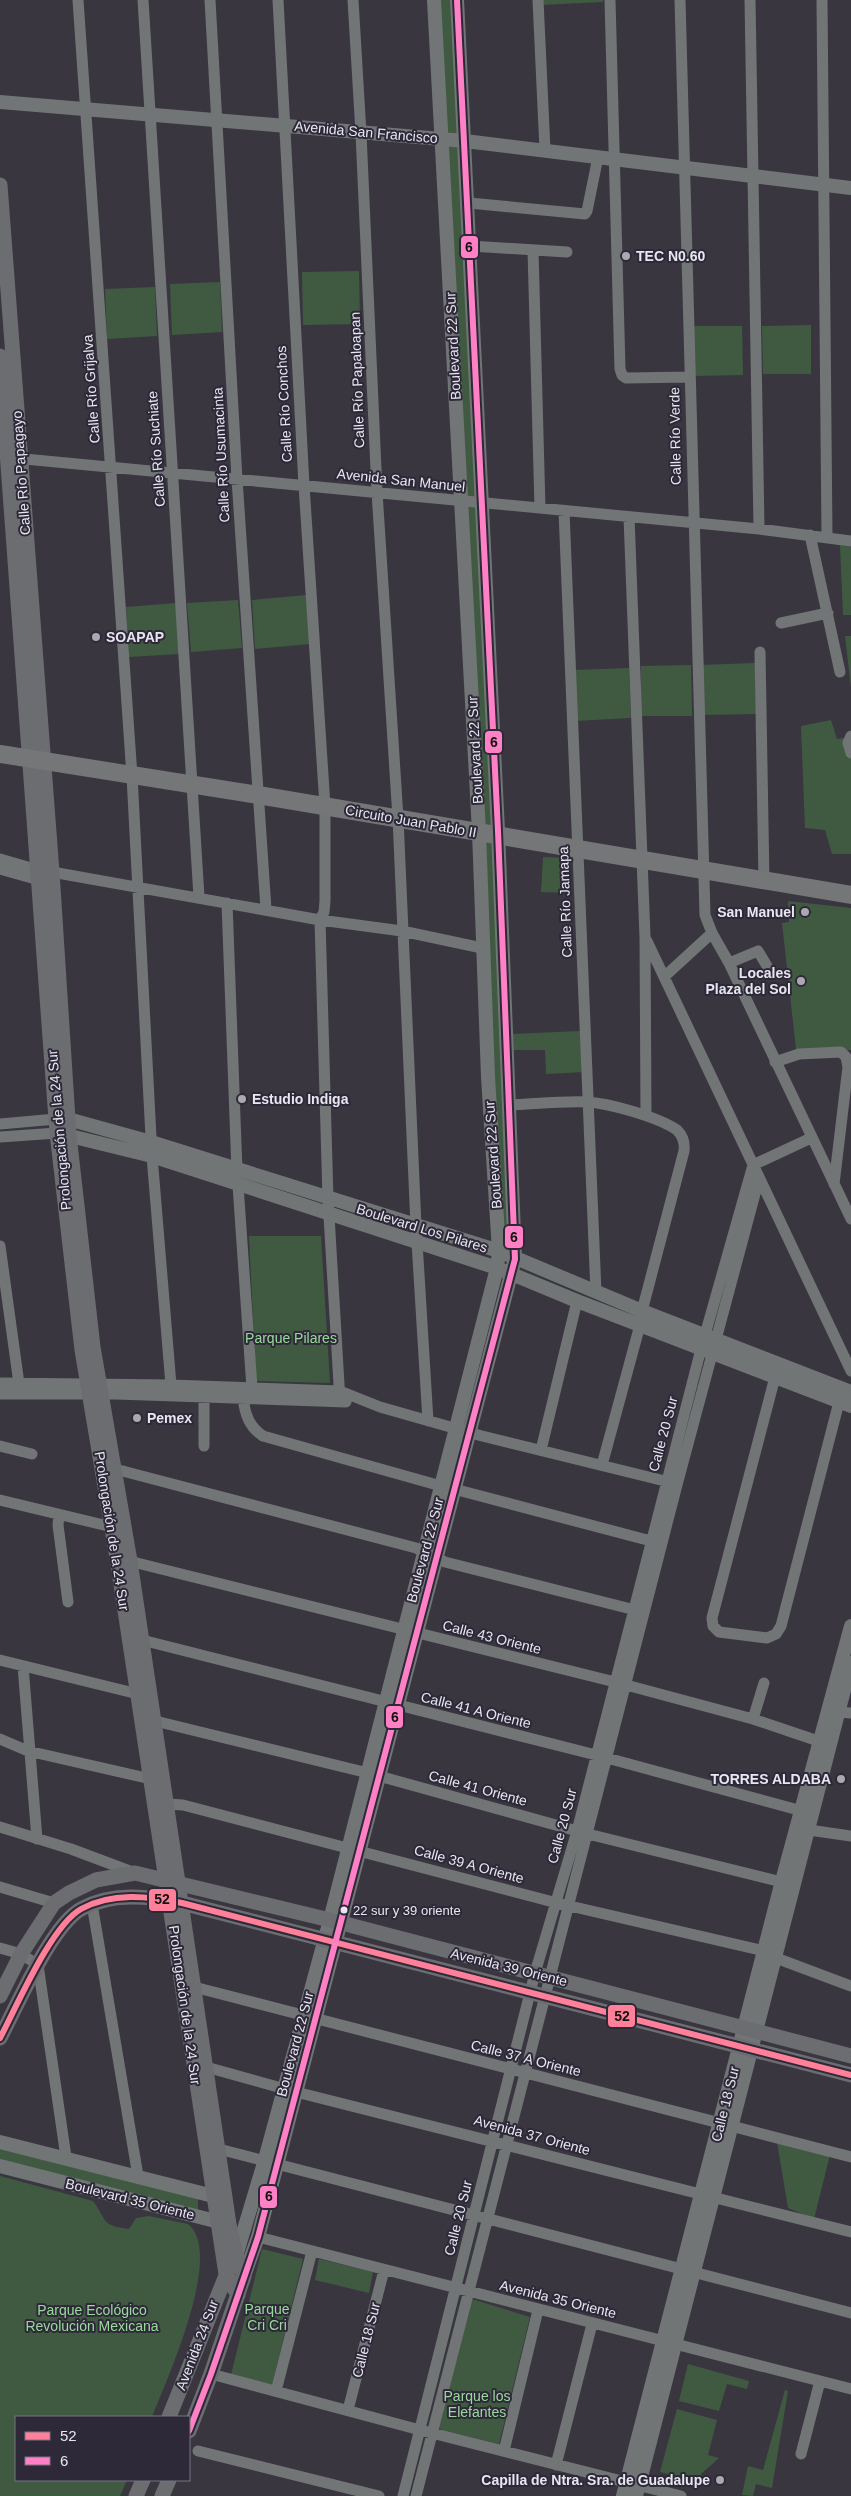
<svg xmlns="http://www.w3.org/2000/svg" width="851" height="2496" font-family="Helvetica,sans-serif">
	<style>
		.green { fill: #405a42 }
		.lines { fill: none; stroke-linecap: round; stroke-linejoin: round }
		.minor { stroke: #727576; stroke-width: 11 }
		.tertiary { stroke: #727576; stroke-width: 14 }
		.secondary { stroke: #6c6d70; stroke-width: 15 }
		.primary { stroke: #747678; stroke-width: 18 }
		.bus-1-casing { stroke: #2d2938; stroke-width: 10 }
		.bus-2-casing { stroke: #2d2938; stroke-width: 10 }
		.bus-1 { stroke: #ff8098; stroke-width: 6 }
		.bus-2 { stroke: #ff80c5; stroke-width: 6 }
		.poi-dot { fill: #aba8b2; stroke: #2d2938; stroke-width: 2 }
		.bus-dot { fill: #e8e6f0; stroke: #2d2938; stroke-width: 2 }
		.labels { text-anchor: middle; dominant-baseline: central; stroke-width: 4; stroke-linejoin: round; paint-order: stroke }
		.bus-label { font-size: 13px; fill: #e8e6f0; stroke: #2d2938; text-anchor: start }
		.street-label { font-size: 14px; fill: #e8e6f0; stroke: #2d2938 }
		.poi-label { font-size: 14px; font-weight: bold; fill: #e8e6f0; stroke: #2d2938; text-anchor: start }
		.park-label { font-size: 14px; fill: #9ada9c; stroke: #2d2938 }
		.line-badge { stroke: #2d2938; stroke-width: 2 }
		.pale-badge-label { font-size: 14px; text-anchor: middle; font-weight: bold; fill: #111 }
	</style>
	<rect width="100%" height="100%" fill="#393640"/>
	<path class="green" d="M434,0H457L498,831L478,827Z
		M541,0H603V2L541,5Z
		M359,271L360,324L303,325L302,272Z
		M220,282L222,332L172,335L170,284Z
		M155,287L157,336L107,339L105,289Z
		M811,325V374H763L762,326Z
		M693,326H742L743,375L693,376Z
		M840,545L851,547V615H843Z
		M306,595L310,644L255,649L252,600Z
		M238,600L242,648L191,652L187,603Z
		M176,603L179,654L129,657L126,607Z
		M845,636H851V688Z
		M755,663L756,714L703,715L701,665Z
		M691,665L692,716H641V666Z
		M629,668L631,718L575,721L574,670Z
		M831,720L837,739L851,737V854H832L825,830L805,828L801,726Z
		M484,838L494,841L513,1254L501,1248Z
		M543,857L571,858L569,893L541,892Z
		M788,901L851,908V1050L796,1049L782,923L789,922Z
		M580,1031L584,1072L546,1074L545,1050H513L511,1034Z
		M249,1236H321L330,1383L256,1381Z
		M777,2142L830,2155L814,2219L788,2208Z
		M0,2149L198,2198V2213L0,2160Z
		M0,2176L93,2201C108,2221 100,2225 129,2229L136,2218L149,2216L188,2224C225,2253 166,2381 152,2417H16V2480H127L120,2496H0Z
		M262,2249L303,2259L272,2385L231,2375Z
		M319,2259L373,2272L369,2293L315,2280Z
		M472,2299L530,2317L499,2444L439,2429Z
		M688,2364L749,2381L747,2389L727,2384L719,2411L679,2401Z
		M785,2390L788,2391L772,2488L756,2484L753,2496L742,2495L748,2466L763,2470Z
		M677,2409L717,2420L708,2455L719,2458L701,2474L703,2483L660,2472Z"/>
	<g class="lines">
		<path class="minor" d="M78,0L132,776L152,1156L171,1385
			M143,0L199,897
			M210,0L237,479L266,909
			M278,0L304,485L325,806V901L324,912L320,920L328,1199L340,1401
			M353,0L361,133L377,492L398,818L416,1226L428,1421
			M538,0L545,150
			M610,0L620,369L622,375L626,378L689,377
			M680,0L705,915L712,933L729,963L851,1219
			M750,0L759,529
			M822,0L827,537
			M469,203L585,214L587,211L598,157
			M470,246L567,252
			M533,250L540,508
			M14,458L759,529L851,541
			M564,511L596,1293
			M629,517L645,937L646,1115
			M810,535L840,672
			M781,623L828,613
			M760,652L764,881
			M851,736L848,743L851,753
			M0,859L38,870
			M0,869L39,880
			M52,872L320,920L402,931L482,948
			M227,903L237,1171
			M647,941L851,1371
			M729,963L758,951L767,966
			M665,976L712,933
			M775,1062L799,1054L841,1052L846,1057L848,1067L834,1184
			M509,1105C535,1104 561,1101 586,1102C609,1103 658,1117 677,1130C683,1136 685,1143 684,1151L642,1311
			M0,1124L56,1119
			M0,1137L57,1133
			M238,1185L252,1388
			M0,1246L20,1391
			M775,1377L712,1618L713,1626L719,1632L767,1638L776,1634L781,1626L839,1402
			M0,1383L171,1385L340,1391L380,1407L482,1436L673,1483
			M0,1394H116L346,1402
			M243,1398C245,1414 249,1427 263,1436L441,1486
			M0,1446L32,1454
			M204,1446V1397
			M541,1450L577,1301
			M602,1465L640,1325
			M115,1469L416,1548L445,1562L639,1611
			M454,1489L651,1541
			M0,1500L112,1527
			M59,1515L58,1525L68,1602
			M125,1560L615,1682L753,1719L827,1744
			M142,1640L596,1755L802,1811
			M0,1660L138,1694
			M23,1666L37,1839
			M838,1712L851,1713
			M147,1719L368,1773L588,1834L790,1884
			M753,1719L764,1683
			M0,1739L28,1751L151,1779
			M167,1804L183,1805L557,1903L764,1951
			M0,1827L71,1849L135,1873
			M809,1830L851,1836
			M0,1887L54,1903
			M92,1904L138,2176
			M0,1948L21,1954L38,1965L66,2157
			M776,1958L851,1986
			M194,1987L851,2157
			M206,2067L296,2092L851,2232
			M211,2147L851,2313
			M258,2237L851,2389
			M211,2374L420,2430L681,2496
			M276,2391L312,2251
			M348,2410L384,2270
			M198,2451L379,2496
			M504,2451L538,2310
			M801,2454L820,2381
			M556,2465L592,2324
			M403,2496L535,1973L577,1831L701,1349L753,1165L811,1138
			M416,2496L677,1485L759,1179"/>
		<path class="tertiary" d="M0,102L465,141L851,188
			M59,1119H68L151,1142L499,1251L642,1311L851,1392
			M58,1133L152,1156L497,1268L577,1301L851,1406
			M0,2142L225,2199
			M0,2166L227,2224
			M236,2256L264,2163L330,1920L497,1268L499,1251L488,1077L479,832L434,0
			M244,2276L258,2237L515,1259L498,831L457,0
			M623,2496L782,1881L851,1626
			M636,2496L851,1663"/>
		<path class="secondary" d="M0,185L52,872L69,1135L93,1347L130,1561L229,2224L236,2256L244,2276L211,2374L189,2431
			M0,356L57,1133L82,1350L117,1558L226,2274L238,2295
			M0,1996L21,1954L54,1903L69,1893L96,1880L135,1873L330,1920L851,2056
			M0,2038C17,2006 51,1926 81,1909C112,1892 148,1896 182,1903L851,2075
			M169,2417L229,2268
			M136,2496L143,2480
			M162,2496L169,2480"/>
		<path class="primary" d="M0,754L258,795L851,895"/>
		<g class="bus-1-casing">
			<path id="bus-1" d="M0,2038C17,2006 51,1926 81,1909C112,1892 148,1896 182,1903L851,2075"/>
		</g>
		<g class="bus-2-casing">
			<path id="bus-2" d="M189,2431L211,2374L258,2237L515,1259L498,831L457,0"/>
		</g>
		<use href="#bus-1" class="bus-1"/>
		<use href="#bus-2" class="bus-2"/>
	</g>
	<g class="poi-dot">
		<circle cx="626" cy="256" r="5"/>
		<circle cx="96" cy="637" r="5"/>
		<circle cx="805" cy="912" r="5"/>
		<circle cx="801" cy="981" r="5"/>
		<circle cx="242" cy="1099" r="5"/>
		<circle cx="137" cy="1418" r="5"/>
		<circle cx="841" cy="1779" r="5"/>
		<circle cx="720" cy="2480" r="5"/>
	</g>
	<circle class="bus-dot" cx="344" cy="1910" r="4.5"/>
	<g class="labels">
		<g class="bus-label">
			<text x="353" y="1910">22 sur y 39 oriente</text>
		</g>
		<g class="street-label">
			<text transform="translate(366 132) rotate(5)">Avenida San Francisco</text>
			<text transform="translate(453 346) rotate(-93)">Boulevard 22 Sur</text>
			<text transform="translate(357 380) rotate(-92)">Calle Río Papaloapan</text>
			<text transform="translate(91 389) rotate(-94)">Calle Río Grijalva</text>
			<text transform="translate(284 404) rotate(-93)">Calle Río Conchos</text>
			<text transform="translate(675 436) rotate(-91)">Calle Río Verde</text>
			<text transform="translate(156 449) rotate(-94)">Calle Río Suchiate</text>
			<text transform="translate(221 455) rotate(-93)">Calle Río Usumacinta</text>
			<text transform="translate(21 473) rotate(-94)">Calle Río Papagayo</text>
			<text transform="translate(401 480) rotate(6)">Avenida San Manuel</text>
			<text transform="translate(475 750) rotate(-93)">Boulevard 22 Sur</text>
			<text transform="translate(411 821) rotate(10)">Circuito Juan Pablo II</text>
			<text transform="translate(565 902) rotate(-92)">Calle Río Jamapa</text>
			<text transform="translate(59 1130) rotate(-95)">Prolongación de la 24 Sur</text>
			<text transform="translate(493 1155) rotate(-94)">Boulevard 22 Sur</text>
			<text transform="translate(422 1228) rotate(17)">Boulevard Los Pilares</text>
			<text transform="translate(663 1434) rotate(-75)">Calle 20 Sur</text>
			<text transform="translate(112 1531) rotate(81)">Prolongación de la 24 Sur</text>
			<text transform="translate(425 1550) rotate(-75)">Boulevard 22 Sur</text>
			<text transform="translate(492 1637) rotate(14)">Calle 43 Oriente</text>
			<text transform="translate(476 1710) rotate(14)">Calle 41 A Oriente</text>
			<text transform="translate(478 1788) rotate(15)">Calle 41 Oriente</text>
			<text transform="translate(562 1826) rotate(-75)">Calle 20 Sur</text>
			<text transform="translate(469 1864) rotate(15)">Calle 39 A Oriente</text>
			<text transform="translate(509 1967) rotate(14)">Avenida 39 Oriente</text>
			<text transform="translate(185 2005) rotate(82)">Prolongación de la 24 Sur</text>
			<text transform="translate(295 2044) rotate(-75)">Boulevard 22 Sur</text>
			<text transform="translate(526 2058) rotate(14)">Calle 37 A Oriente</text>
			<text transform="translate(725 2104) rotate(-76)">Calle 18 Sur</text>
			<text transform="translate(532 2135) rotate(15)">Avenida 37 Oriente</text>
			<text transform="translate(130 2199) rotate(14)">Boulevard 35 Oriente</text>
			<text transform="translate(458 2218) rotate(-76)">Calle 20 Sur</text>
			<text transform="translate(558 2299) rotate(14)">Avenida 35 Oriente</text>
			<text transform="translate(366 2340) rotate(-76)">Calle 18 Sur</text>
			<text transform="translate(197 2345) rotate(-69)">Avenida 24 Sur</text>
		</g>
		<g class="poi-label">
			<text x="636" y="256">TEC N0.60</text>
			<text x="106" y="637">SOAPAP</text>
			<text x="795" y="912" text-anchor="end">San Manuel</text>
			<text x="791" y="973" text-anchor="end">Locales<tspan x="791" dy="16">Plaza del Sol</tspan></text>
			<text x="252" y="1099">Estudio Indiga</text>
			<text x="147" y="1418">Pemex</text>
			<text x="831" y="1779" text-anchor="end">TORRES ALDABA</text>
			<text x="710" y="2480" text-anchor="end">Capilla de Ntra. Sra. de Guadalupe</text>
		</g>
		<g class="park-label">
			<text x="291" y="1338">Parque Pilares</text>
			<text x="267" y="2309">Parque<tspan x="267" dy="16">Cri Cri</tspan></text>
			<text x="92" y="2310">Parque Ecológico<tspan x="92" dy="16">Revolución Mexicana</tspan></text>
			<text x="477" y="2396">Parque los<tspan x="477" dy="16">Elefantes</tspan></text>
		</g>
	</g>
	<g class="line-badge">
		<rect x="460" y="235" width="19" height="24" rx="5" fill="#ff80c5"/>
		<rect x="484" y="730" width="19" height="24" rx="5" fill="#ff80c5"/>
		<rect x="504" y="1225" width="20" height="24" rx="5" fill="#ff80c5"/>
		<rect x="385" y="1705" width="19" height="24" rx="5" fill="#ff80c5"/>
		<rect x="148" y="1888" width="29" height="24" rx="5" fill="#ff8098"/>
		<rect x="607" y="2004" width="29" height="24" rx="5" fill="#ff8098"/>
		<rect x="259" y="2185" width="19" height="24" rx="5" fill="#ff80c5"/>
	</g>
	<g class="pale-badge-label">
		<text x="469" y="252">6</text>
		<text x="494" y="747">6</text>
		<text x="514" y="1242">6</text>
		<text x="395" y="1722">6</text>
		<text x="162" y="1904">52</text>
		<text x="622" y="2021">52</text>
		<text x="269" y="2201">6</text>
	</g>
	<rect x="15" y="2416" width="175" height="65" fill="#2d2938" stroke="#787582"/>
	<rect x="25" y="2432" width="25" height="8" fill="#ff8098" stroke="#787582"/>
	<text x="60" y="2441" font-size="15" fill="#e8e6f0">52</text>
	<rect x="25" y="2457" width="25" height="8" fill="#ff80c5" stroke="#787582"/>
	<text x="60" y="2466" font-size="15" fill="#e8e6f0">6</text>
</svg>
